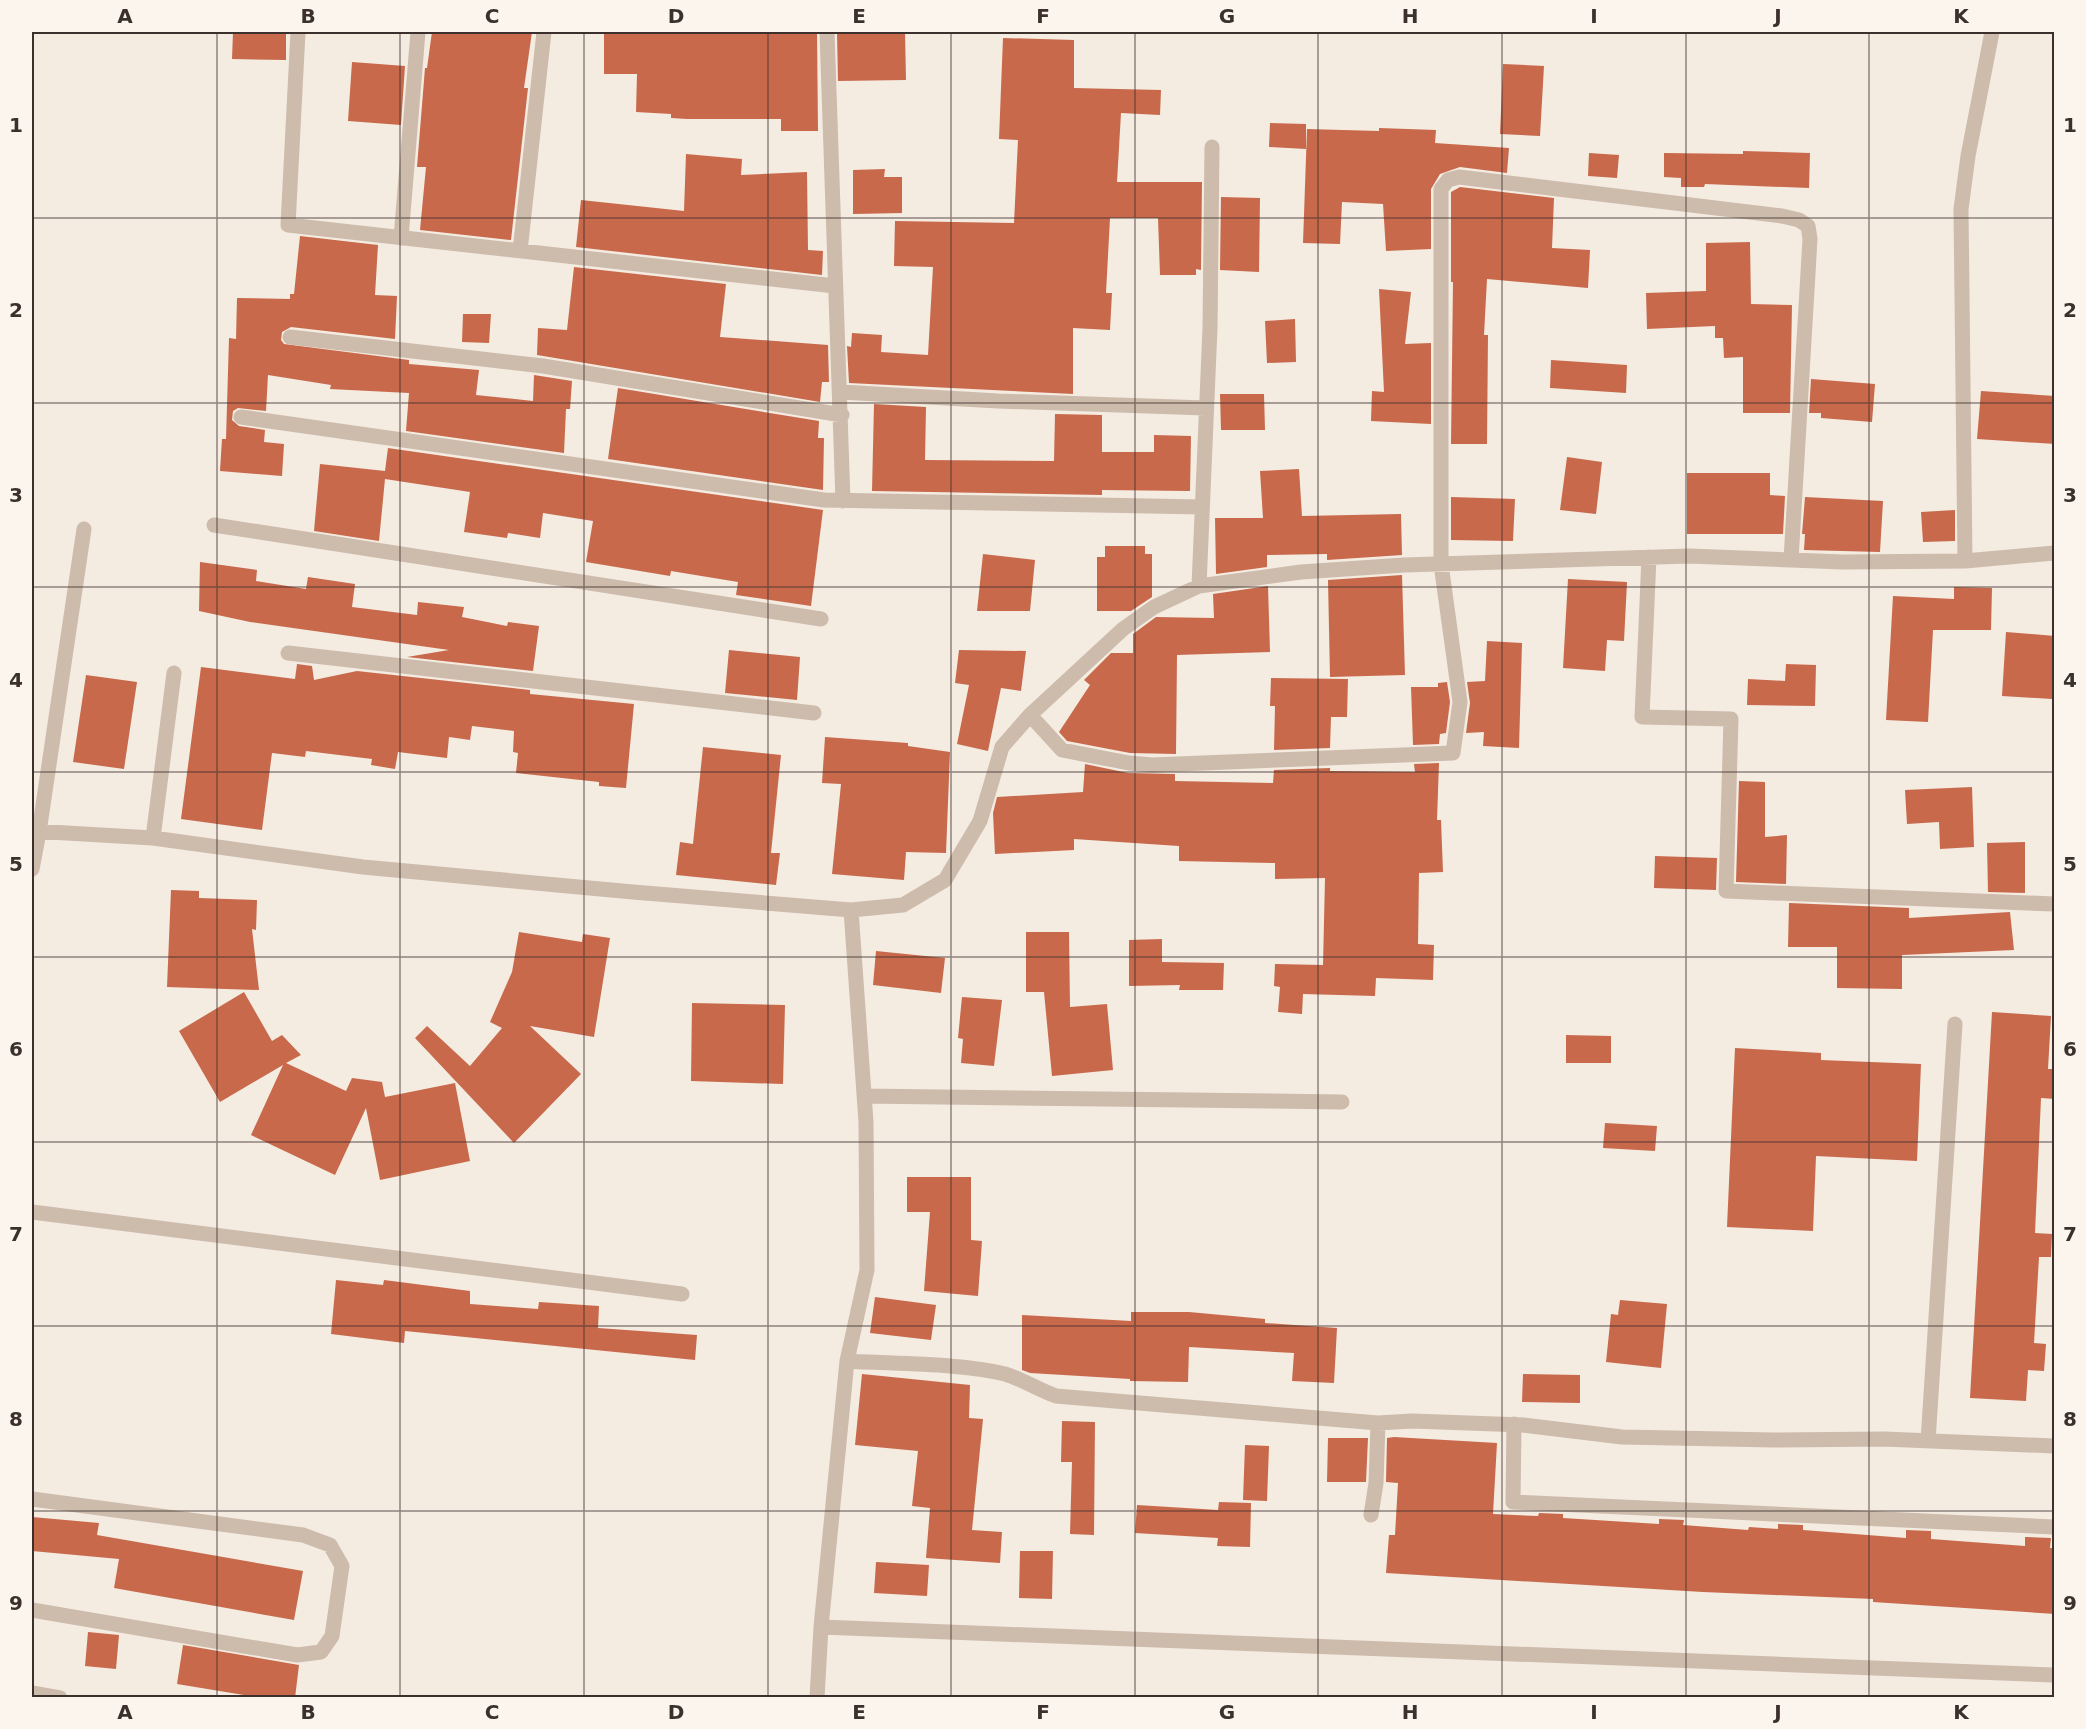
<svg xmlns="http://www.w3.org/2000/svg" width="2086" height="1729" font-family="'DejaVu Sans',sans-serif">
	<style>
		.building { fill: #c8694b }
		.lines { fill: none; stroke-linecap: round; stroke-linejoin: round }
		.minor { stroke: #cdbbac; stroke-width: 15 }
		.grid { fill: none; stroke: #3b302b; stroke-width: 1.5; stroke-opacity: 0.55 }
		.neatline { fill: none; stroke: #3b302b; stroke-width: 2 }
		.grid-label { font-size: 20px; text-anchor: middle; font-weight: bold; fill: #3b302b }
	</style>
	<rect width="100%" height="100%" fill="#f4ebe1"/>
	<path class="building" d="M233,32H286V60L232,59Z
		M432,32H532L524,88H528L511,240L420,230L426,167H417L425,68H427Z
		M604,32H817L818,131H781V119H687L671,118V114L636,112L637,74H604Z
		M837,32H905L906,80L838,81Z
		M1003,38L1074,40V88L1161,90L1160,115L1121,113L1117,182H1202L1201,270L1196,269V275H1160L1158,218H1110L1106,293H1112L1110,330L1073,328V394L849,383L847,346L851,347L852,333L882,335L881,352L928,355L933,267L894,266L895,221L1014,223L1018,140L999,139Z
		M352,62L405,66L401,125L348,121Z
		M1503,64L1544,66L1540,136L1500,134Z
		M1270,123L1306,124V149L1269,147Z
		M1379,128L1436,130L1435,143L1509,148L1507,173L1460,167L1440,174L1431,189V249L1386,251L1383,204L1342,202L1340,244L1303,243L1307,129L1379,131Z
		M1743,151L1810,153L1809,188L1705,184L1704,187H1681V178L1664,177V153L1743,154Z
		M1589,153L1619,155L1617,178L1588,176Z
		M686,154L742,159L741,175L807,172L808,250L823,251L822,275L576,247L581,200L684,211Z
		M885,169L884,177H902V213L853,214V170Z
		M1460,187L1554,198L1552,248L1590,250L1588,288L1487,279L1484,335H1488L1487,444H1451L1453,282H1451V192Z
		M1221,197L1260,198L1259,272L1220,270Z
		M300,236L378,245L375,295L397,296L395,339L291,327L282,332L281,340L284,344L409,360V364L479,370L476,395L533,401L534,375L572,381L570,409H566L564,453L406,431L409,393L330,389L331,385L268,375L266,411L238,408L233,411L232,420L239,426L265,430L264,442L284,444L282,476L220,471L222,439H226L229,338L236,339L237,298L290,299V294H294Z
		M1750,242L1751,304L1792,305L1790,413H1743V357L1724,358L1723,338H1715V326L1647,329L1646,293L1706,291V243Z
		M574,267L726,284L720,337L828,345L829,382H822L820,402L537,355L538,328L567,330Z
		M1379,289L1411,292L1405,344L1431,343V424L1371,421L1372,391L1384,392Z
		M463,314H491L489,343L462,342Z
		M1295,319L1296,362L1267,363L1265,321Z
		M1551,360L1627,365L1626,393L1550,388Z
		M1811,379L1875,384L1872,422L1821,418V413H1809Z
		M618,388L819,421L818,438H824L823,490L608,459Z
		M1981,391L2055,396V444L1977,439Z
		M1220,394H1264L1265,430H1221Z
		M874,404L926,407L925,460L1054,461L1055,414L1102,415V452H1154V435L1191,436L1190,491L1102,490V495L872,491Z
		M388,448L823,510L811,606L736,595L738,582L671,571L670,576L586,562L593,521L543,513L540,538L508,533L507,538L464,532L470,492L385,479L379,541L314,531L320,464L385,471Z
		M1567,457L1602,462L1596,514L1560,510Z
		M1299,469L1302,516L1401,514L1402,555L1327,560V554L1267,555V567L1216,574L1215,518H1263L1260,471Z
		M1687,473H1770V495L1785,496L1783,534H1687Z
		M1451,497L1515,499L1513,541L1451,540Z
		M1805,497L1883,501L1880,552L1804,550L1805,534H1802Z
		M1955,510V541L1923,542L1921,512Z
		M1105,546H1145V554H1152V597L1131,611H1097V557H1105Z
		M983,554L1035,560L1030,611H977Z
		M200,562L257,570L256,581L306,589L308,577L355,584L352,607L417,615L418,602L464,607L462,617L507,626L508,622L539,626L533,671L407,657L449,650L250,622L199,611Z
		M1402,575L1405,675L1330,677L1328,580Z
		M1568,579L1627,582L1624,641L1607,640L1605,671L1563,668Z
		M1268,586L1270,652L1177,655L1176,754L1130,753L1067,741L1059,732L1090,685L1084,680L1111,653H1133V634L1156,617L1214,618L1213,594Z
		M1954,587L1992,588L1991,630H1933L1928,722L1886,720L1893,596L1954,599Z
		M2006,632L2055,636L2052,699L2002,696Z
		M1487,641L1522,643L1519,748L1483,746L1484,732L1466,733L1470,703L1467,682L1485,681Z
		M729,650L800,657L797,700L725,693Z
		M959,650L1026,651L1021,691L1001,688L988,751L957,744L969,685L955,683Z
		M297,664L312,666L314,680L357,671L530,690V694L634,704L626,788L599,786V782L516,773L518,753L513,752L514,731L472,726L470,740L449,737L447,758L398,752L395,769L371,765L372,759L306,751L305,757L272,753L262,830L181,819L201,667L295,679Z
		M1786,664L1816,665L1815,706L1747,705L1748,679L1785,681Z
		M86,675L137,682L124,769L73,762Z
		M1271,678L1348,679L1347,717H1331L1330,748L1274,750L1275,706H1270Z
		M1447,682L1450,702L1446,733L1440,734L1439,744L1413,745L1411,687H1438V683Z
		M825,737L908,743V746L950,752L946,853L906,852L904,880L832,874L841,784L822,783Z
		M703,747L781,755L771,853H780L776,885L676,875L680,842L693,844Z
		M1439,763L1437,820H1441L1443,872L1419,873L1418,944L1434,945L1433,980L1376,978L1375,996L1303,994L1302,1014L1278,1012L1280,987L1274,986L1275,964L1323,965L1325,878L1275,879V863L1179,861V846L1074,839V850L995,854L993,813L997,797L1083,792L1085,764L1128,773L1175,774V781L1273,783L1274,770L1330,768V771L1415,772L1414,764Z
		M1739,781L1765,782V837L1787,835L1786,884L1736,882Z
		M1972,787L1974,847L1940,849L1939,822L1907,824L1905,790Z
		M2025,842V893L1988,892L1987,843Z
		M1655,856L1717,858L1716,890L1654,888Z
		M171,890L199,891V898L257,900L256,930L252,929L259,990L167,987Z
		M1789,903L1909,908V918L2010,912L2014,950L1902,955V989L1837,988V947H1788Z
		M519,932L582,942L583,934L610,938L594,1037L530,1026L581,1074L514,1143L415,1038L427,1026L470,1066L502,1028L490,1022L512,972Z
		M1026,932H1069L1070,1007L1107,1004L1113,1070L1052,1076L1044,992H1026Z
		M1162,939V962L1224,963L1223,990H1179L1180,985L1129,986V940Z
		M876,951L945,958L941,993L873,985Z
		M244,992L272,1041L282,1035L301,1055L286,1063L346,1091L352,1078L382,1082L385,1097L455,1083L470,1161L380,1180L366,1108L335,1175L251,1135L283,1065L220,1102L179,1031Z
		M962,997L1002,1000L994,1066L961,1063L963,1039L958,1038Z
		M692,1003L785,1005L783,1084L691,1081Z
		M1992,1012L2051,1016L2048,1069H2055V1099L2041,1098L2035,1233L2052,1234L2051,1257H2039L2034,1343L2046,1344L2044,1371L2028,1370L2026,1401L1970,1398Z
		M1566,1035L1611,1036V1063H1566Z
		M1735,1048L1821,1053V1060L1921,1064L1917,1161L1816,1156L1813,1231L1727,1227Z
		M1605,1123L1657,1126L1655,1151L1603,1148Z
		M907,1177H971V1240L982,1241L978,1296L924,1291L930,1212H907Z
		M336,1280L383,1285L384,1280L470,1291V1304L538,1309L539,1302L599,1306L598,1328L697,1335L695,1360L405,1331L404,1343L331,1334Z
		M875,1297L936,1305L931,1340L870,1333Z
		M1620,1300L1667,1304L1661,1368L1606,1362L1611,1314L1618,1315Z
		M1131,1312H1189L1265,1319V1323L1337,1328L1334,1383L1292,1381L1294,1353L1189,1347L1188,1382L1130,1381V1379L1030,1373L1022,1370V1315L1131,1321Z
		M862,1374L970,1385L969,1418L983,1419L972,1530L1002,1532L1000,1563L926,1558L930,1508L912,1506L918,1451L855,1445Z
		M1523,1374L1580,1375V1403L1522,1402Z
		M1062,1421L1095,1422L1094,1535L1070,1534L1072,1462H1061Z
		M1394,1437L1497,1443L1493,1514L1538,1516L1539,1513L1563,1514V1518L1659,1524V1519L1684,1520L1683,1525L1748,1530L1749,1527L1778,1529V1524L1803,1525V1530L1906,1538V1530L1931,1531V1539L2025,1546V1537L2051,1538L2050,1548H2055V1614L1873,1602V1599L1703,1592L1386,1573L1389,1535H1395L1398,1483L1386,1482L1387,1438Z
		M1328,1438H1368L1366,1482H1327Z
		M1245,1445L1269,1446L1267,1501L1243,1500Z
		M1219,1502L1251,1503L1250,1547L1217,1546L1218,1538L1135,1533L1137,1505L1218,1510Z
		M32,1517L99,1523L97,1535L303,1571L294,1620L114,1588L119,1559L32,1551Z
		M1020,1551H1053L1052,1599L1019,1598Z
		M876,1562L929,1565L927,1596L874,1593Z
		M88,1632L119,1635L116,1669L85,1666Z
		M183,1645L299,1665L295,1698H262L177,1684Z"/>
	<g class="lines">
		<path class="minor" d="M298,32L288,225L835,286
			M827,32L843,501
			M401,238L418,32
			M520,251L544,32
			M290,337L543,366L842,415
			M841,392L998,401L1206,408
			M241,417L824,500L1202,507
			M214,525L821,619
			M1649,557L1642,717L1731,719L1726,891L2054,904
			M1965,561L1961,209L1968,156L1992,32
			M1199,586L1210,328L1212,147
			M288,653L814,713
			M1030,715L1062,750L1129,763L1152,765L1453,753L1460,702L1441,564V189L1448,180L1459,177L1782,216L1799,220L1808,226L1810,239L1791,560
			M32,831L153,838L363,867L633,892L851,910L903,905L945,880L980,821L1002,747L1030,715L1123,629L1154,607L1199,586L1301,572L1404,565L1689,556L1843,562L1965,561L2054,553
			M153,838L174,673
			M32,869L39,832L84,529
			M864,1096L1342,1102
			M32,1212L682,1294
			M847,1361L867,1270L866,1122L851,910
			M1378,1423L1412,1421L1523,1425L1622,1437L1774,1440L1884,1439L2054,1446
			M1514,1424L1513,1502L2054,1527
			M1928,1441L1955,1024
			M32,1499L303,1535L330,1545L342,1566L332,1636L321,1652L297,1655L32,1610
			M821,1627L2054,1675
			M32,1693L60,1698
			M817,1698L821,1627L847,1361C894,1364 961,1363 1005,1374C1022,1379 1039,1390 1056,1396L1378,1423L1376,1483L1371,1515"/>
	</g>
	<path class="grid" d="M217,32V1698M400,32V1698M584,32V1698M768,32V1698M951,32V1698M1135,32V1698M1318,32V1698M1502,32V1698M1686,32V1698M1869,32V1698M32,218H2054M32,403H2054M32,587H2054M32,772H2054M32,957H2054M32,1142H2054M32,1326H2054M32,1511H2054"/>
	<rect width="2086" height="1729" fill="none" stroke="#fbf5ee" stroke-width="66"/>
	<rect x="33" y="33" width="2020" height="1663" class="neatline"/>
	<g class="grid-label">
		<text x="125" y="23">A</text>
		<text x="308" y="23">B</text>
		<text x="492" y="23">C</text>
		<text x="676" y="23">D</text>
		<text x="859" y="23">E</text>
		<text x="1043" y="23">F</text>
		<text x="1227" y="23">G</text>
		<text x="1410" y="23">H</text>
		<text x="1594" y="23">I</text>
		<text x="1778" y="23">J</text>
		<text x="1961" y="23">K</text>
		<text x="16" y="132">1</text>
		<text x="2070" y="132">1</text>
		<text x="16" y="317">2</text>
		<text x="2070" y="317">2</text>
		<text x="16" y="502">3</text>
		<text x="2070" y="502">3</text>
		<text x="16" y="687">4</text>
		<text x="2070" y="687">4</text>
		<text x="16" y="871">5</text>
		<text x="2070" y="871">5</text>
		<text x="16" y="1056">6</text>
		<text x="2070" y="1056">6</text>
		<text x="16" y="1241">7</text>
		<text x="2070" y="1241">7</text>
		<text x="16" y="1426">8</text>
		<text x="2070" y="1426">8</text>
		<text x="16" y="1610">9</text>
		<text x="2070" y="1610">9</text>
		<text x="125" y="1719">A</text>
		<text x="308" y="1719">B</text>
		<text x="492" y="1719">C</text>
		<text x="676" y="1719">D</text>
		<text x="859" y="1719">E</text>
		<text x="1043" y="1719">F</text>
		<text x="1227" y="1719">G</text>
		<text x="1410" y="1719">H</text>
		<text x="1594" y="1719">I</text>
		<text x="1778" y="1719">J</text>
		<text x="1961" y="1719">K</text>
	</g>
</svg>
